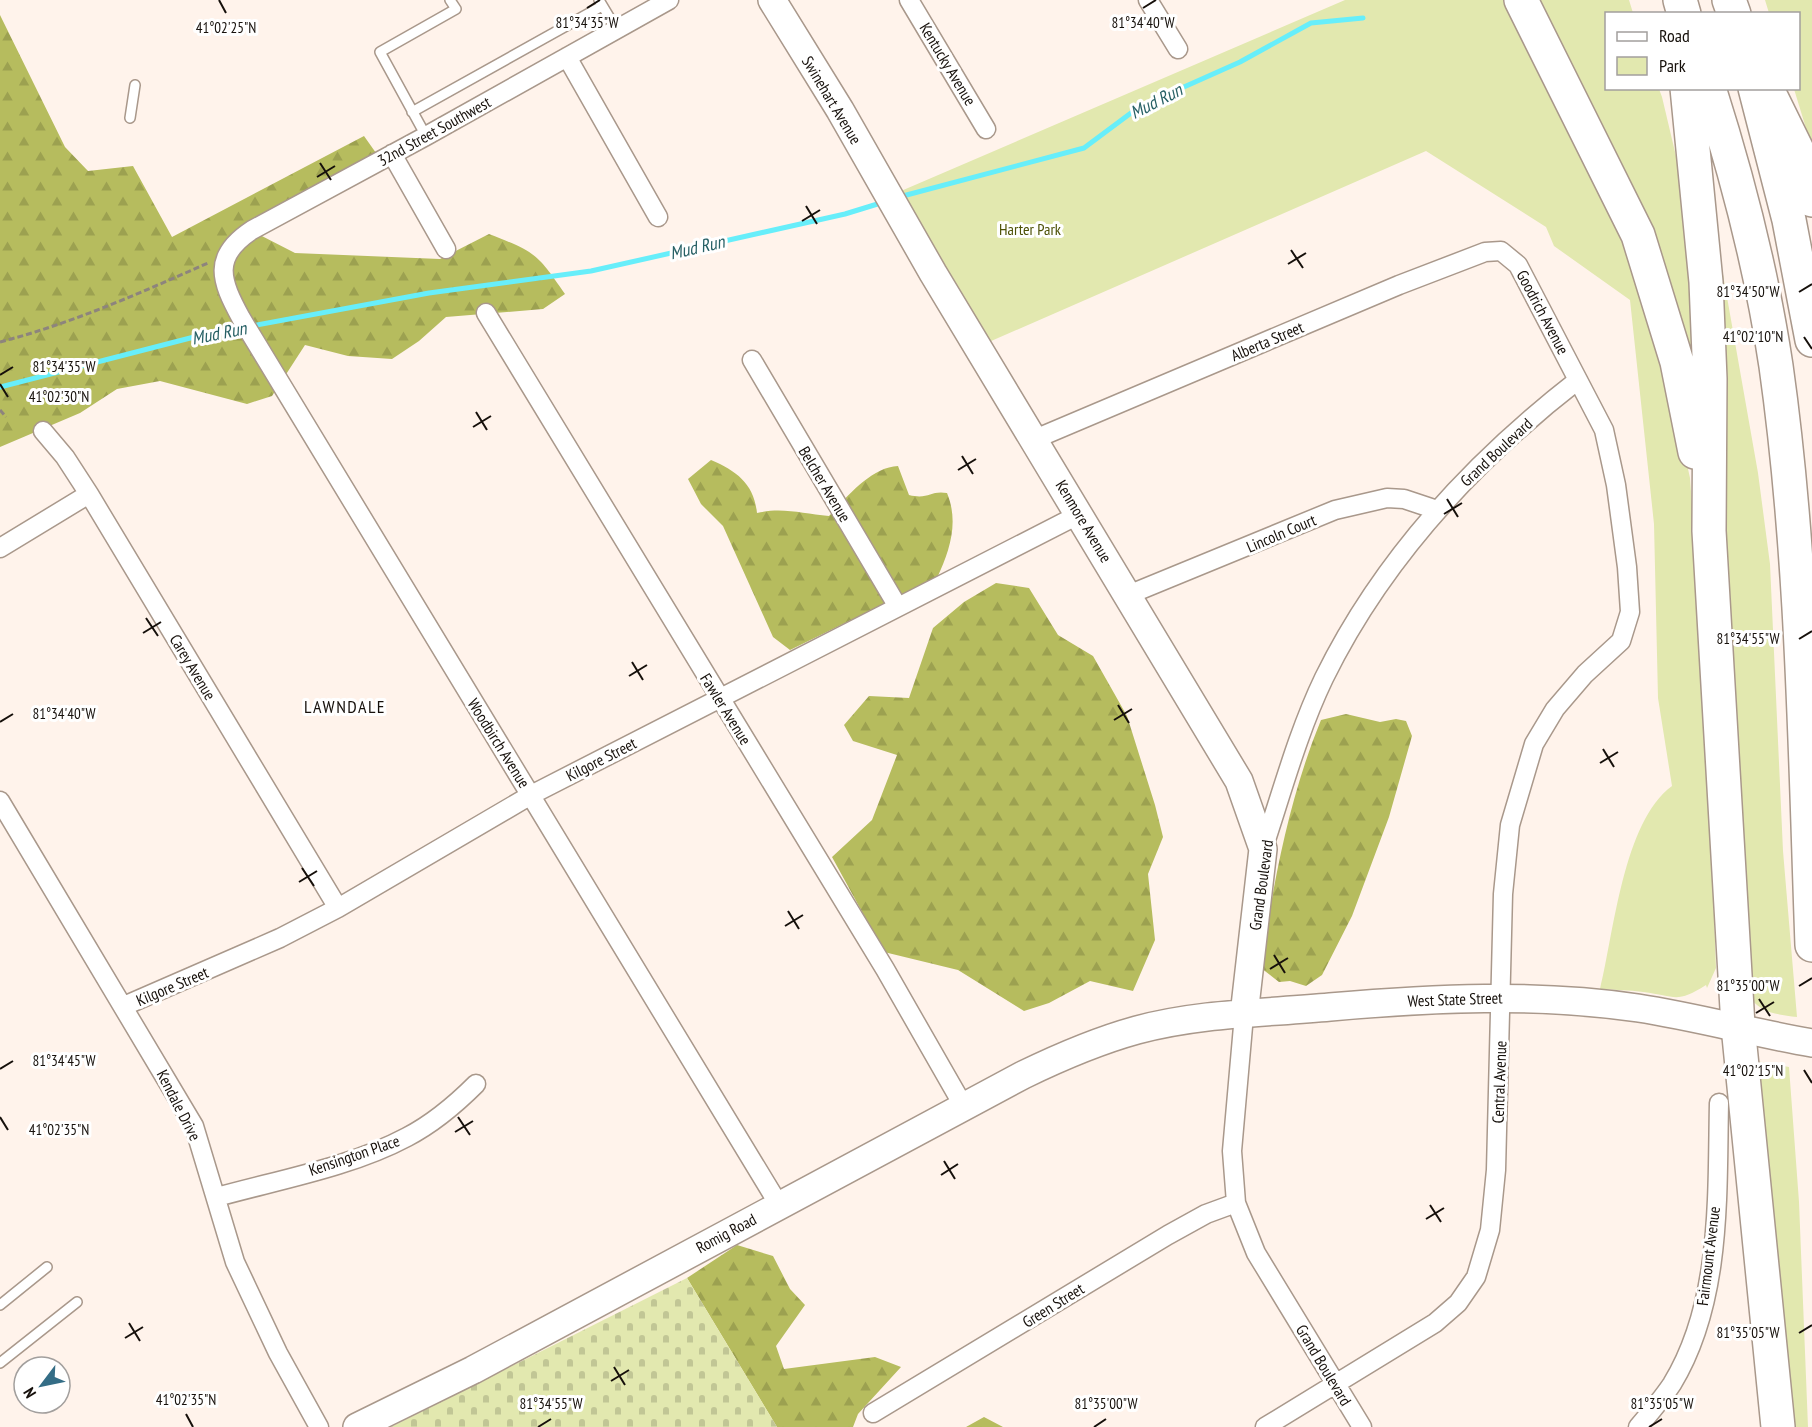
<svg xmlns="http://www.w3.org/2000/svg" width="1812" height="1427" font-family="'PT Sans Narrow',sans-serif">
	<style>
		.green { fill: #e2e8af }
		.forest { fill: url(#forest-firs) }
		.cemetery { fill: url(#cemetery-stones) }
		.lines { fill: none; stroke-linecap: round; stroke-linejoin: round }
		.stream { stroke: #67eefa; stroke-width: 5 }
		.lane-casing { stroke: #a9988b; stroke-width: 12 }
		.street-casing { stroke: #a9988b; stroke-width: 21 }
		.secondary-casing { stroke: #a9988b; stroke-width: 30 }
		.highway-casing { stroke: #a9988b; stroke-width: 36 }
		.path { stroke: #8d847d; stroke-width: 3; stroke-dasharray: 6 3; stroke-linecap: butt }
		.lane { stroke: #fff; stroke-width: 9 }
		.street { stroke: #fff; stroke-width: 18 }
		.secondary { stroke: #fff; stroke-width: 27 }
		.highway { stroke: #fff; stroke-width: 33 }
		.ticks { fill: none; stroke: #16100b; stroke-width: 2 }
		.labels { text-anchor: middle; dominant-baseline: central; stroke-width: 6; stroke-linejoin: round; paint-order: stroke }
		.street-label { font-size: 16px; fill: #16100b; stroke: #fff }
		.park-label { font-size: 16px; fill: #4d5107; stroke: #fff }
		.water-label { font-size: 18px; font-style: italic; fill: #276065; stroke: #fff }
		.neighbourhood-label { font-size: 18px; letter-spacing: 1.5px; fill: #16100b; stroke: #fff }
		.ticks-label { font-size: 15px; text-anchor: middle; fill: #16100b; stroke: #fff; stroke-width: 6; stroke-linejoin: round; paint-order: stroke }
	</style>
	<defs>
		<pattern id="forest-firs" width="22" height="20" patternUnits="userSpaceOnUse" patternTransform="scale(1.5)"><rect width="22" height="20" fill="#b6bc5e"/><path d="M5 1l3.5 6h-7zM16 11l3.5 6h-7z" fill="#9ca150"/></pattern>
		<pattern id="cemetery-stones" width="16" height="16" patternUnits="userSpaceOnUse" patternTransform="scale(1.5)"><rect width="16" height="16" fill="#e2e8af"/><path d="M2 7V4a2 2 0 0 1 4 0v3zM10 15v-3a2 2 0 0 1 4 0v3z" fill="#c1c695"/></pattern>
	</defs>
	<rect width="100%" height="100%" fill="#fff3eb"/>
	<path class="green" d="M1345,0H1503L1599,184L1646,303L1663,355L1690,478L1706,694L1716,968L1707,988L1706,985C1676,1004 1676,996 1643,992C1629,990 1615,990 1600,989C1614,933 1623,822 1672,786L1658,698L1654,524L1630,300L1554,246L1546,227L1426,151L982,345L894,194Z
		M1533,0H1629L1633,13L1606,14V88L1659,89L1662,97L1684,190L1702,387Z
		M1765,0H1812V148L1794,89L1798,88V14L1769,13Z
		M1721,263L1758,473L1770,564L1783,851L1797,1017C1774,1014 1759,1013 1747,993L1711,267Z
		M1756,1061L1789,1067L1799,1202L1808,1427H1785Z"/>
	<path class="forest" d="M0,15L65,147L88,171L133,166L172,237L364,136L381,160L252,231L295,253L440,259L489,234C535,252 537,253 565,294L543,309L446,317L419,341L392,359L348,356L305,345L272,396L247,404L160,381L117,389L80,413L0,447Z
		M711,460C737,471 754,484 757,513C783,507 803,514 829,516C846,498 871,467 898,466L909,495C929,500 930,490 947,493C959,522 950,550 937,578L790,650L773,637L723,526L701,504L688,479Z
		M996,583L1029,588L1058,635L1093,656L1127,716L1155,805L1163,837L1148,874L1155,940L1133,991L1090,981L1049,1003L1024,1011L958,970L884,952L832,857L872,820L897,755L853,741L844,725L869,696L909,698L933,628L964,602Z
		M1346,714L1380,722L1396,719L1406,721L1412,736L1389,817L1352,916L1322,975L1306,986L1290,981L1279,982L1261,968C1273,883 1289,798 1321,720Z
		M737,1245L773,1256L790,1289L805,1305L776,1346L784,1369L875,1357L901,1367L858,1414L853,1427H777L687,1278Z
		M984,1417L1003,1427H966Z"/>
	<path class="cemetery" d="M687,1278L777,1427H391Z"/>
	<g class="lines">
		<path class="stream" d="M899,197L1084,148L1139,107L1240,62L1311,23L1363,18
			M0,387L198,336L429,293L591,271L845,214L884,202"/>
		<g class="lane-casing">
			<path id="lane" d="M599,0L617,30
				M412,112L602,6
				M130,118L135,85
				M426,136L380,52L456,9L450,0
				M0,1305L47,1267
				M0,1363L77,1302"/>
		</g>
		<g class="street-casing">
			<path id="street" d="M669,0L426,136L252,230C211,257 221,281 241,318L779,1205
				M909,0L986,129
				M1148,0L1178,49
				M567,57L658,217
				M392,154L446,249
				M486,313L885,969L964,1107
				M752,360L898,607
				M43,431L65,457L89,494L338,908
				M1035,439L1399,285L1485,252L1501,251L1518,265L1604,430L1616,485L1627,567L1630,612L1621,641L1585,674L1555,709L1534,744L1510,825L1503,894L1496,1170L1490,1230L1476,1277L1458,1303L1435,1323L1265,1427
				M0,548L89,494
				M1128,595L1335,510L1387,498L1404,499L1437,510
				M0,801L194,1126L235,1262L278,1353L319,1427
				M1263,849C1282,792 1298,732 1324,678C1382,560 1475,460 1578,380
				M124,1006L280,938L338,908L531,795L1080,514
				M1244,1015L1232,1151L1236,1203L1256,1253L1362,1427
				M217,1197C278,1180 351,1167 407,1137C432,1124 456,1104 476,1084
				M873,1413L1168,1235L1206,1214L1236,1203
				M1638,1427C1650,1413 1662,1399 1672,1384C1722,1302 1717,1196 1719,1103"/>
		</g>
		<g class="secondary-casing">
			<path id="secondary" d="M772,0L840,110L933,273L1239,781L1263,849L1244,1015
				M357,1427L473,1370L1023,1075C1060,1057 1097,1041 1137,1030C1199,1013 1267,1013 1330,1007C1434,998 1535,993 1638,1008C1697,1017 1754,1033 1812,1043"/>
		</g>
		<g class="highway-casing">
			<path id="highway" d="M1521,0L1638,235L1677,362L1695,452
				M1680,0L1684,14
				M1729,0L1734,14
				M1687,88L1706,282L1710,379L1709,531L1738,1026L1778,1427
				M1709,88C1738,179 1762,272 1776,366C1803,557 1805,753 1812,945
				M1755,88L1789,220L1812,340
				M1772,99L1801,158L1812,200"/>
		</g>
		<path class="path" d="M0,342C73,323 140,293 208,263
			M0,410L6,417"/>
		<use href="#lane" class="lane"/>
		<use href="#street" class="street"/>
		<use href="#secondary" class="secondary"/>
		<use href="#highway" class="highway"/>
	</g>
	<path class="ticks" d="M219,0L226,13M587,8L600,0M1143,8L1156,0M320,163L331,180M317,177L335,166M806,206L817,224M802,221L820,210M1291,250L1303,268M1288,264L1306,253M1799,292L1812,284M1804,337L1812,349M0,375L13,367M0,384L8,397M476,412L487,430M473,427L491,416M962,456L973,474M958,470L976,459M1447,499L1458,517M1444,514L1462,503M146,618L158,636M143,633L161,622M1799,639L1812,631M632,662L643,680M629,676L647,665M1118,705L1129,723M1114,720L1132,709M0,722L13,714M1603,749L1614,767M1600,763L1618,752M302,868L314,886M299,882L317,871M788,911L799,929M785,926L803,915M1274,955L1285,973M1270,969L1288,958M1799,986L1812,978M1759,999L1770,1016M1756,1013L1774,1002M0,1069L13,1061M1804,1070L1812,1083M0,1117L8,1130M458,1117L470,1135M455,1132L473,1121M944,1161L955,1179M941,1175L958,1164M1430,1205L1441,1222M1426,1219L1444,1208M129,1323L140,1341M1799,1333L1812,1325M125,1338L143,1327M614,1367L625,1385M611,1381L629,1370M186,1414L193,1427M538,1427L551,1419M1094,1427L1106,1419M1649,1427L1662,1419"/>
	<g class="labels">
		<g class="street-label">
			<text transform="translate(948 64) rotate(59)">Kentucky Avenue</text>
			<text transform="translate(832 100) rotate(59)">Swinehart Avenue</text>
			<text transform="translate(434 131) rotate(-29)">32nd Street Southwest</text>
			<text transform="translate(1543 312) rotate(62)">Goodrich Avenue</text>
			<text transform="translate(1267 341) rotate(-23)">Alberta Street</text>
			<text transform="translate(1496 452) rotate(-43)">Grand Boulevard</text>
			<text transform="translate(825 484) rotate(59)">Belcher Avenue</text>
			<text transform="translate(1084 521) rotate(59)">Kenmore Avenue</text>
			<text transform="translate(1281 533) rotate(-23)">Lincoln Court</text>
			<text transform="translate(193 667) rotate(59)">Carey Avenue</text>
			<text transform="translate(726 709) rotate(58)">Fawler Avenue</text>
			<text transform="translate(499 743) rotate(58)">Woodbirch Avenue</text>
			<text transform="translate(601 759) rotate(-27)">Kilgore Street</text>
			<text transform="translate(1261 885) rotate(-82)">Grand Boulevard</text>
			<text transform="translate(172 986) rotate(-23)">Kilgore Street</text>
			<text transform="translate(1455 999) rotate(-2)">West State Street</text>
			<text transform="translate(1499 1082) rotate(-88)">Central Avenue</text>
			<text transform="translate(179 1105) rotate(63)">Kendale Drive</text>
			<text transform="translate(354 1155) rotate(-19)">Kensington Place</text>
			<text transform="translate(726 1233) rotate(-28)">Romig Road</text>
			<text transform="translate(1708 1256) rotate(-83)">Fairmount Avenue</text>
			<text transform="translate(1053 1305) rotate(-32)">Green Street</text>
			<text transform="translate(1324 1365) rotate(59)">Grand Boulevard</text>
		</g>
		<g class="park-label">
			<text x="1030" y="229">Harter Park</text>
		</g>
		<g class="water-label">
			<text transform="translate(1156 101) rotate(-27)">Mud Run</text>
			<text transform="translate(697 247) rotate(-13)">Mud Run</text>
			<text transform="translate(219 333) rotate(-11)">Mud Run</text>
		</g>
		<g class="neighbourhood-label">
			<text x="345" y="706">LAWNDALE</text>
		</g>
	</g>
	<g class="ticks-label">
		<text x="587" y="28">81°34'35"W</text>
		<text x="1143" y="28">81°34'40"W</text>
		<text x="226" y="33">41°02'25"N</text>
		<text x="1748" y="297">81°34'50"W</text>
		<text x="1753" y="342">41°02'10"N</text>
		<text x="64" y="372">81°34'35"W</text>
		<text x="59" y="402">41°02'30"N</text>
		<text x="1748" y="644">81°34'55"W</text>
		<text x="64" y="719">81°34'40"W</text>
		<text x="1748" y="991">81°35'00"W</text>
		<text x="64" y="1066">81°34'45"W</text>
		<text x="1753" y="1076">41°02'15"N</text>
		<text x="59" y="1135">41°02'35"N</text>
		<text x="1748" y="1338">81°35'05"W</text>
		<text x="186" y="1405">41°02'35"N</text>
		<text x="551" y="1409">81°34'55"W</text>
		<text x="1106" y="1409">81°35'00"W</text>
		<text x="1662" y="1409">81°35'05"W</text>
	</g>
	<rect x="1605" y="12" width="195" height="78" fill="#ffffff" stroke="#a29f9d" stroke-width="1.5"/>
	<rect x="1617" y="32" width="30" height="9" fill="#ffffff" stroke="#a29f9d" stroke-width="1.5"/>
	<text x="1659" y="42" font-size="18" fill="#16100b">Road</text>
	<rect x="1617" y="57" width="30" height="18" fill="#e2e8af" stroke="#a29f9d" stroke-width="1.5"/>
	<text x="1659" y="72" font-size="18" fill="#16100b">Park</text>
	<g transform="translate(42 1385) rotate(238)"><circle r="28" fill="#ffffff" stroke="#a29f9d" stroke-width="1.5"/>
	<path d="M0-4.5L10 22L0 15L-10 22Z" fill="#346d86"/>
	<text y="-9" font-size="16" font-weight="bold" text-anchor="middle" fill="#16100b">N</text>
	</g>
</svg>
